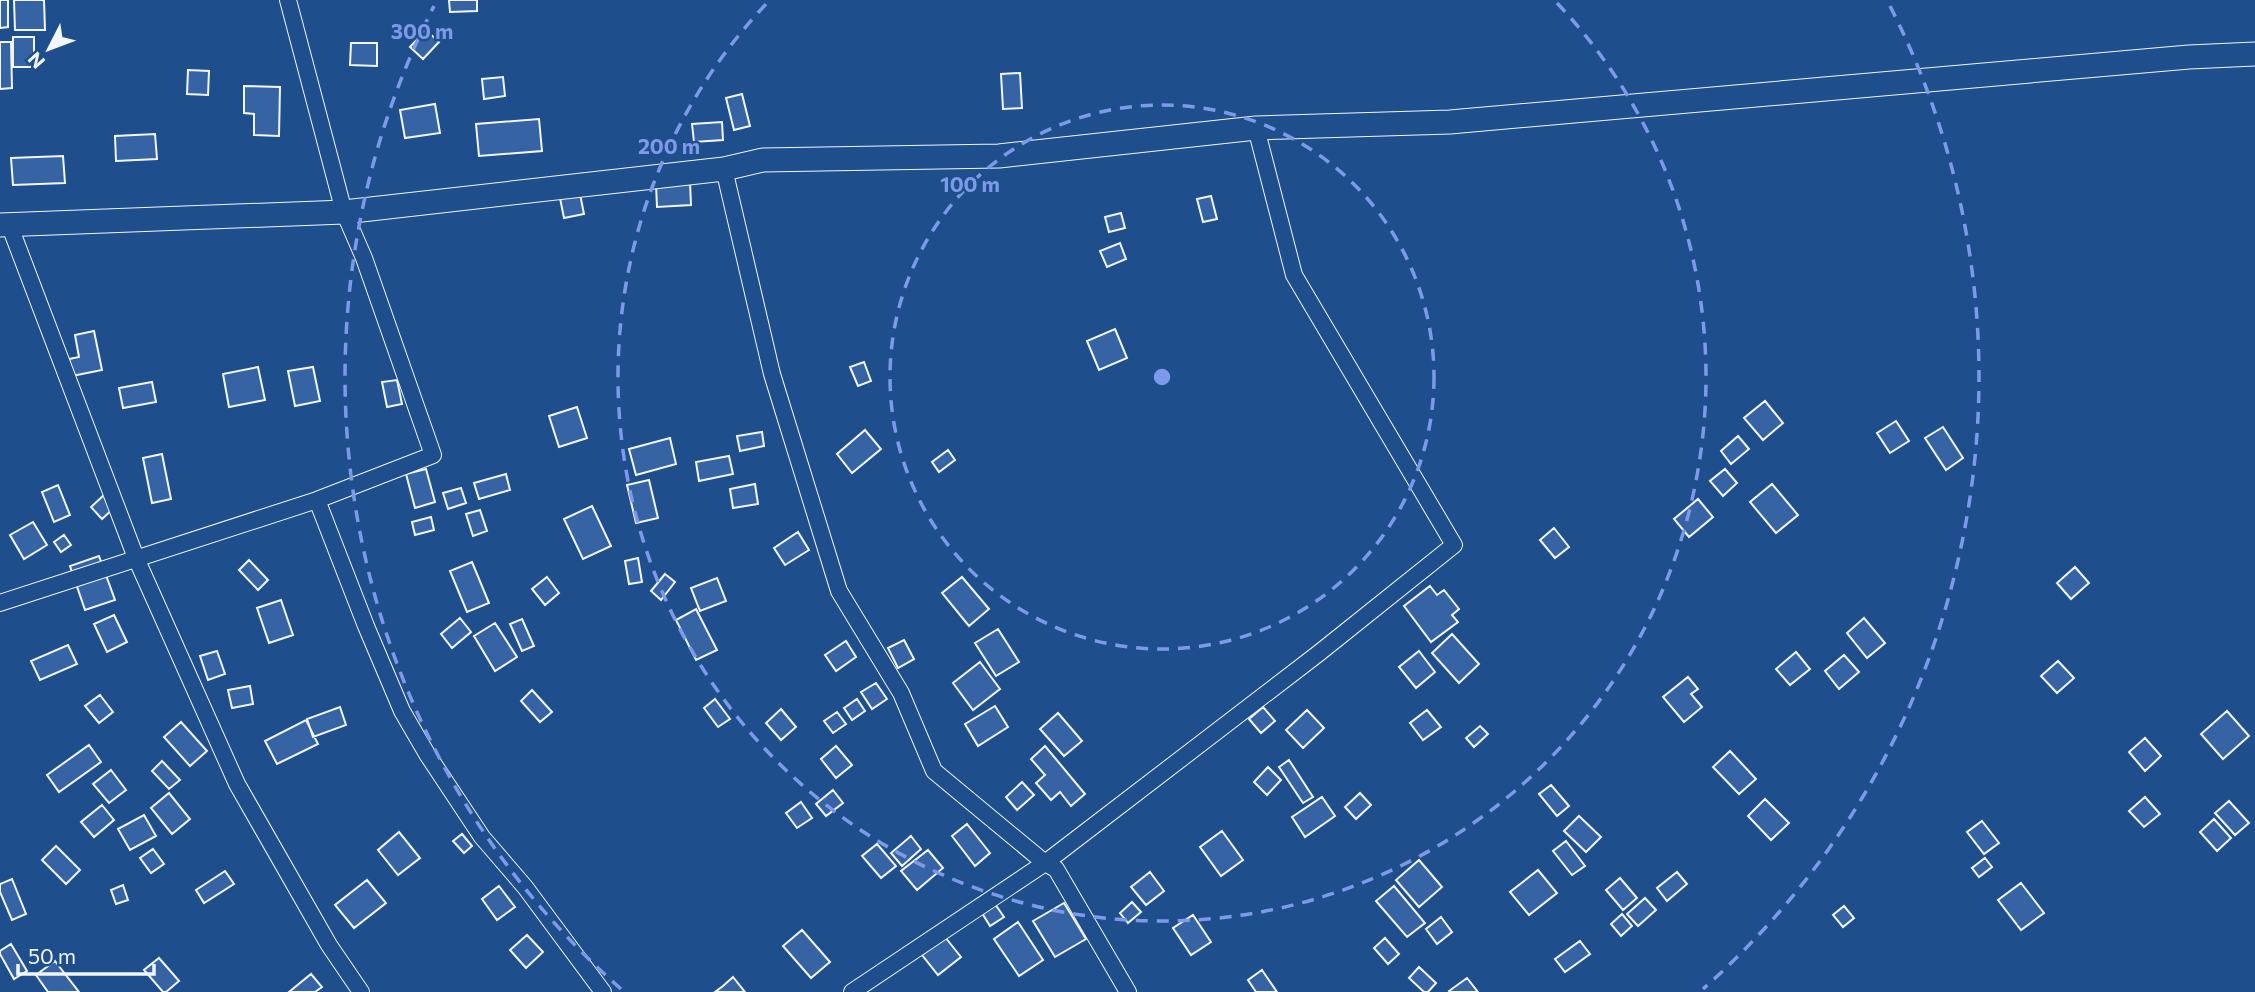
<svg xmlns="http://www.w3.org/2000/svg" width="2255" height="992" font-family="Commissioner,sans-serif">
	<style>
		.building { fill: #3563a3; stroke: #f2f6ff; stroke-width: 2 }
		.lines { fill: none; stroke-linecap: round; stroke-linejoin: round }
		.street-casing { stroke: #f2f6ff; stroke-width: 18 }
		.secondary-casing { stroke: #f2f6ff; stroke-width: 25 }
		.street { stroke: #1f4e8c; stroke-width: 16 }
		.secondary { stroke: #1f4e8c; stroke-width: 23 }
		.ring { fill: none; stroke: #7d9aea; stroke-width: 3.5; stroke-dasharray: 12 9 }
		.centre { fill: #7d9aea; stroke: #1f4e8c; stroke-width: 3.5 }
		.ring-label { font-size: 21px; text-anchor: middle; font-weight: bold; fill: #7d9aea; stroke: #1f4e8c; stroke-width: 5; stroke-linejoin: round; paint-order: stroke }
	</style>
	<rect width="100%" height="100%" fill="#1f4e8c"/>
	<path class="building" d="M0,0H8V27L0,28Z
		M14,0H44L45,30H15Z
		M449,0H477V11L450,12Z
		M426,30L439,42L423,59L410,47Z
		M13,37H34V67H13Z
		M0,42H11L12,88L0,89Z
		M351,43H377V66L350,65Z
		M188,70L209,71L208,95L187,94Z
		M1020,73L1022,108L1003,109L1001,74Z
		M503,77L505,96L484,99L482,79Z
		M244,86L280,87L279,136L254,135V114L244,113Z
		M742,94L750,126L734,130L726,98Z
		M435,104L440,133L405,138L400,110Z
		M539,119L542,151L479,156L476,124Z
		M722,122L723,140L694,142L692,124Z
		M155,134L157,159L116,161L115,136Z
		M63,156L65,183L13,185L11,158Z
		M690,182L691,205L657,207L656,184Z
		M579,189L584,214L564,218L559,193Z
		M1211,196L1217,219L1203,222L1197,199Z
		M1121,213L1125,228L1109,232L1105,217Z
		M1120,243L1126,259L1107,267L1100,251Z
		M1115,329L1127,358L1099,370L1087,341Z
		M94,331L102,370L72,376L69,359L79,357L75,335Z
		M864,362L871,381L858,386L850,367Z
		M258,367L265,400L229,407L223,374Z
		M313,367L320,401L295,406L288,371Z
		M397,380L402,404L387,407L382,382Z
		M152,382L156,402L123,408L119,388Z
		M1765,401L1783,423L1763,440L1744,418Z
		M577,407L587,438L559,447L549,416Z
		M1896,421L1909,441L1890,453L1877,433Z
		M1943,427L1963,458L1946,470L1925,438Z
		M865,430L881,449L852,473L837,454Z
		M762,432L764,446L740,451L737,436Z
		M1738,436L1749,449L1731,464L1721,451Z
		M670,438L676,464L636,475L629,449Z
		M948,450L955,460L939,472L932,462Z
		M162,454L171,499L152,503L143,458Z
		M729,456L733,474L699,481L696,462Z
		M426,469L435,502L415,508L406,474Z
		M1725,469L1737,483L1723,496L1710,481Z
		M506,474L510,490L479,499L474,483Z
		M649,480L658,518L636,523L627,485Z
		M755,484L758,504L733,508L730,489Z
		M1772,484L1798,515L1776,533L1750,502Z
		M58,485L70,515L54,522L42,492Z
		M461,488L466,503L448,509L443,493Z
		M104,495L115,507L102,519L91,507Z
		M1698,499L1713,517L1689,537L1674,519Z
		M592,506L611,546L583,559L564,519Z
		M480,510L487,531L473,536L466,514Z
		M431,517L434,530L415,535L412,522Z
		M33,522L47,545L24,559L10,535Z
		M1554,528L1569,547L1555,558L1540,540Z
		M798,532L809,550L785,565L774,548Z
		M64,535L71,545L61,552L54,542Z
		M99,556L115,600L85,610L70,566Z
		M638,558L642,582L629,584L625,561Z
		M249,560L268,580L258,590L239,570Z
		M472,562L489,603L467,612L450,571Z
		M2075,567L2089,583L2071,599L2057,583Z
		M665,574L675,582L661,600L651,591Z
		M547,577L559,593L545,605L532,589Z
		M962,577L989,609L969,626L942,593Z
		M717,578L726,601L700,611L691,588Z
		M1430,586L1437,595L1444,590L1459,609L1452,615L1458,622L1431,642L1404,606Z
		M281,600L293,635L269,643L257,608Z
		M696,609L717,650L696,660L676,620Z
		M114,615L127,642L107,652L94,624Z
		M460,618L471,632L452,648L441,634Z
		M1864,618L1885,643L1867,658L1847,633Z
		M522,619L534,646L522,651L510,624Z
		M495,623L517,657L495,671L474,636Z
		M998,629L1019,662L996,676L975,643Z
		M1452,634L1479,664L1459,683L1432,653Z
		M904,640L914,659L898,668L888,648Z
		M846,641L856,657L836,671L825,655Z
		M68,645L77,664L40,680L31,661Z
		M217,651L225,674L208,680L200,656Z
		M1419,651L1435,672L1416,688L1399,667Z
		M1796,652L1810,669L1790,685L1776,669Z
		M1844,655L1859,672L1839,689L1825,671Z
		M2058,661L2074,678L2057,693L2041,676Z
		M980,662L1000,689L973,710L953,683Z
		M1688,677L1698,689L1691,694L1702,707L1684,722L1663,697Z
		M876,683L887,699L872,709L861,692Z
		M250,686L253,704L232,708L228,690Z
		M532,690L552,712L540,722L521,701Z
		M100,695L113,712L99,723L85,706Z
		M715,699L730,719L718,727L704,708Z
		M857,699L865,711L852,720L844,708Z
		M995,706L1008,727L978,746L965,724Z
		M340,707L346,725L313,737L307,719Z
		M1263,707L1275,721L1261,733L1249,719Z
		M781,709L796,727L781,740L766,723Z
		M1307,710L1324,728L1303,748L1286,730Z
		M1427,710L1441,727L1423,740L1410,723Z
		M2227,711L2249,736L2223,759L2201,734Z
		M837,712L846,724L833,733L824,721Z
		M1058,713L1082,741L1064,756L1040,729Z
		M306,720L318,744L277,764L265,741Z
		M181,722L207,751L190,766L164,737Z
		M1480,726L1488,734L1474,747L1466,738Z
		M2145,738L2161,756L2145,771L2129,752Z
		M89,745L101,762L59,792L47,775Z
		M836,746L852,765L836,778L821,759Z
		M1045,746L1085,794L1071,806L1060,792L1051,800L1036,783L1045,775L1031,759Z
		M1730,751L1756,779L1739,794L1713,767Z
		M1289,760L1313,797L1303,803L1279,767Z
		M162,761L180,780L169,789L152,771Z
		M1268,767L1281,780L1267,795L1254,782Z
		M111,770L126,790L109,803L93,784Z
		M1022,782L1034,795L1017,810L1006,797Z
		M1551,785L1569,806L1557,816L1539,794Z
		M833,790L843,803L826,816L816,804Z
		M169,793L190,819L172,834L151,808Z
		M1360,793L1371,805L1356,819L1345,807Z
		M1322,797L1335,816L1305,837L1292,817Z
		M2145,797L2160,814L2144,827L2129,811Z
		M1765,799L1789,823L1771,840L1748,816Z
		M2229,801L2249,823L2235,835L2215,813Z
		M801,802L812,818L797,828L786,813Z
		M102,805L114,820L94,837L81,822Z
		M144,815L156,836L130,850L118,829Z
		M1579,816L1601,837L1586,852L1564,831Z
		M2214,819L2231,838L2217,851L2200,832Z
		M1982,821L1999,843L1984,854L1967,832Z
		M967,824L990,853L975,866L952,836Z
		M1222,831L1243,860L1221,876L1200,847Z
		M399,832L420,858L398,875L378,850Z
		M462,834L472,846L464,853L453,841Z
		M911,836L921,849L902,866L891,853Z
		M1566,841L1585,866L1572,875L1553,851Z
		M877,844L896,866L881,878L862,856Z
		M56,846L80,870L66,884L42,860Z
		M153,849L164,864L151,873L140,858Z
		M928,850L943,868L917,890L901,871Z
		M1985,858L1992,867L1979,877L1972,868Z
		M1419,860L1442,887L1419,907L1396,880Z
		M1538,870L1557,893L1529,915L1510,892Z
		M225,871L234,884L204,903L196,890Z
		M1150,872L1164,891L1146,905L1131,887Z
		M1677,872L1687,884L1667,901L1657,888Z
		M1620,878L1637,898L1623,910L1606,890Z
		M12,879L26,914L12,920L0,892V884Z
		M367,880L386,903L354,928L335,905Z
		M2021,883L2044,913L2021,930L1998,900Z
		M123,885L128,900L116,904L111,890Z
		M499,886L515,907L497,920L482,899Z
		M1394,886L1425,923L1407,937L1376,901Z
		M1645,898L1656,910L1638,926L1627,914Z
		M1132,902L1141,912L1128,923L1120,913Z
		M1064,903L1086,939L1055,957L1033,921Z
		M995,904L1004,917L990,926L982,913Z
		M1844,906L1854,918L1843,927L1833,915Z
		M1622,914L1632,926L1621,936L1611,924Z
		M1193,915L1211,942L1191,955L1173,928Z
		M1441,917L1452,932L1437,944L1426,929Z
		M1018,922L1043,960L1019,976L994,939Z
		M802,930L830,962L811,978L783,946Z
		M527,935L543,952L526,968L510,950Z
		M945,937L961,957L938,975L922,955Z
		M1385,938L1399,954L1388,964L1374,948Z
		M1580,941L1590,954L1565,972L1555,959Z
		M11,944L27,971L14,979L0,954V951Z
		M159,958L179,981L166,992H163L144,970Z
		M55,961L79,992H48L36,975Z
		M1419,967L1436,983L1428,992H1424L1409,978Z
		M1262,970L1277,992H1256L1248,980Z
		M311,974L322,987L315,992H289Z
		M733,977L745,992H715L723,986Z
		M1467,978L1478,992H1450L1449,991Z"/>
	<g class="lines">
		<g class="street-casing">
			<path id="street" d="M288,0L344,212L364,258L433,455L317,500L366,626L402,711L427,754L482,837L525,887L603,992
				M724,169L772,374L839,591L901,693L934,771L1045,863L1056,869L1128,992
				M9,224L136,558L237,784L329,945L361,992
				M0,603L317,500
				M852,992L1045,863L1319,653L1454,545L1294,275L1256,128"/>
		</g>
		<g class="secondary-casing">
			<path id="secondary" d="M0,225L344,212L724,169L763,160L999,156L1256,128L1450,122L2189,57L2255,54"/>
		</g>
		<use href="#street" class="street"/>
		<use href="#secondary" class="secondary"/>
	</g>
	<g class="ring">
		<circle cx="1162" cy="377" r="272"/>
		<path d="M1557 3A544 544 0 1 1 767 3"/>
		<path d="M621 989A817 817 0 0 1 434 6M1890 6A817 817 0 0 1 1703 989"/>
	</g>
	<circle cx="1162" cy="377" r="10" class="centre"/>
	<g class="ring-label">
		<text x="422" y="39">300 m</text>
		<text x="669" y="154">200 m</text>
		<text x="970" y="192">100 m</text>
	</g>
	<g transform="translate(49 49) rotate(228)" stroke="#1f4e8c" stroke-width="5" paint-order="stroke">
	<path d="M0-5L12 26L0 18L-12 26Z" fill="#f2f6ff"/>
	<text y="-10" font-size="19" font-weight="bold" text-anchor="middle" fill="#f2f6ff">N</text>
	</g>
	<path d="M18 964v10h136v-10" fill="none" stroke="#f2f6ff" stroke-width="3.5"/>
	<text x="28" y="964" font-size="21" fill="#f2f6ff" stroke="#1f4e8c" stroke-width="5" paint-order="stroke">50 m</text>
</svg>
